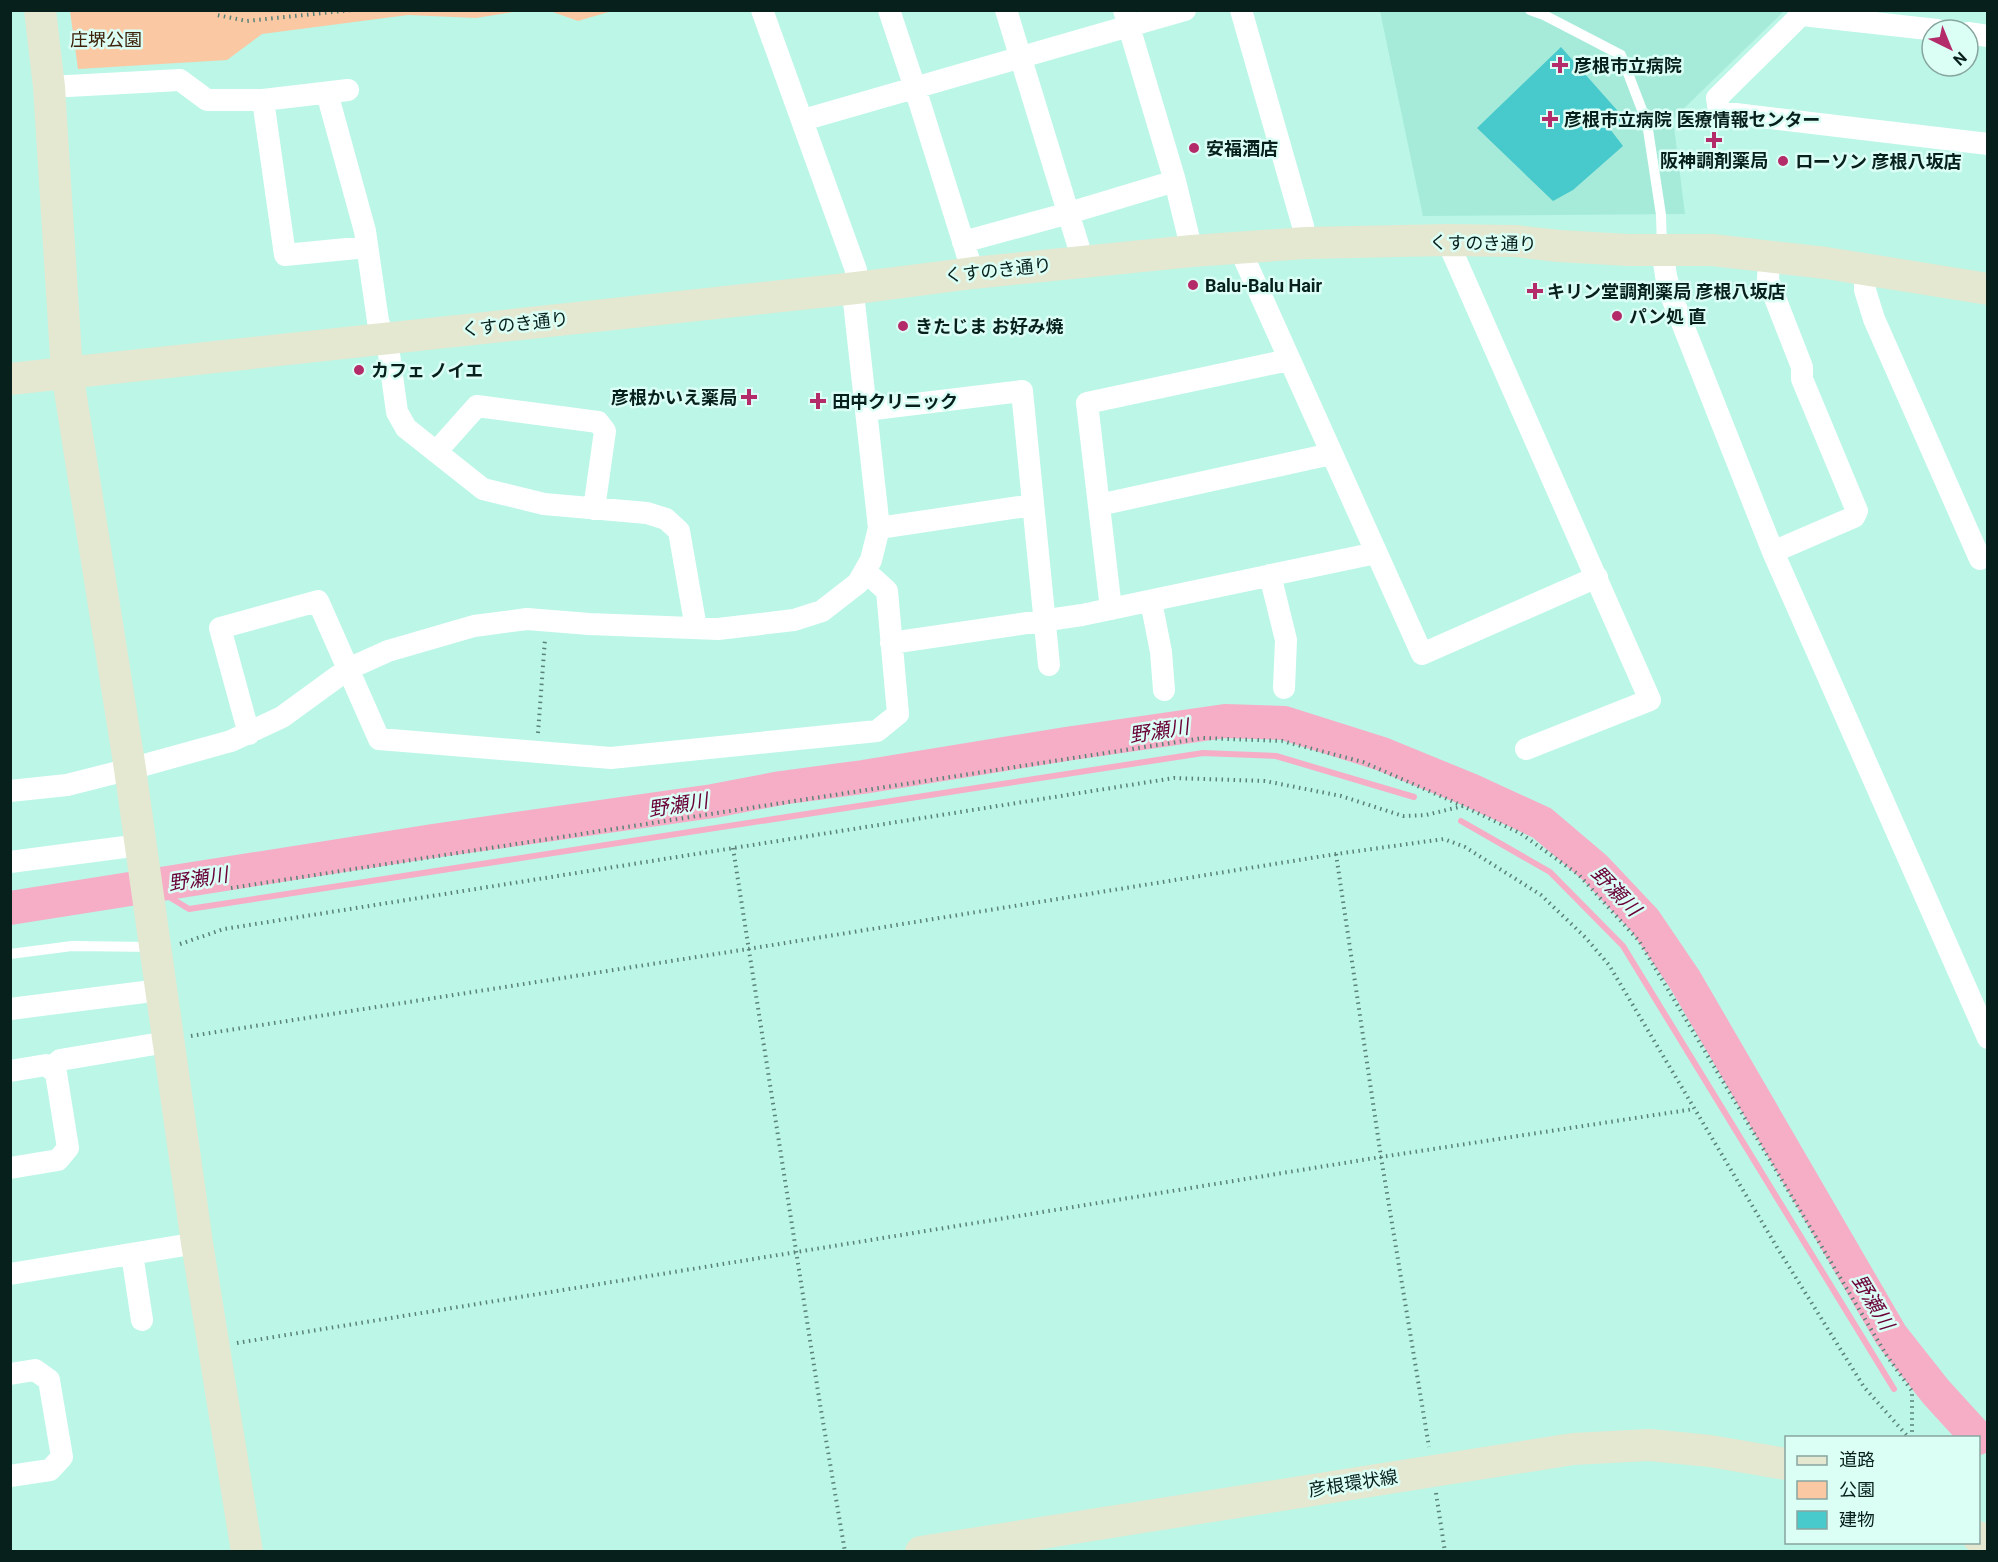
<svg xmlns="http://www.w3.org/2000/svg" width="1998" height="1562" font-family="Roboto,'Noto Sans JP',sans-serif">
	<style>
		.built { fill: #a6ebda }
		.green { fill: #fbc8a4 }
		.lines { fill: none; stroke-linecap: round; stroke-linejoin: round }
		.stream { stroke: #f5aec6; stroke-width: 6 }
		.river { stroke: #f5aec6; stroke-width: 34 }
		.building { fill: #48c9cc }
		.path { stroke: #5a8279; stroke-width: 4; stroke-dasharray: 1.5 4.5; stroke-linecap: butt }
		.lane { stroke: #fff; stroke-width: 10 }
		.street { stroke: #fff; stroke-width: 22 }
		.secondary { stroke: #e4e8d1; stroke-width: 32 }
		.poi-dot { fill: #b42b6a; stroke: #dbfef5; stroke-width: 2 }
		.labels { text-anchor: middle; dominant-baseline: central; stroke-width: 5; stroke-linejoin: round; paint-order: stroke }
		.park-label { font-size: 18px; fill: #3d2109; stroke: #dbfef5 }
		.poi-label { font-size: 18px; font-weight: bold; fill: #08201b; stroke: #dbfef5; text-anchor: start }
		.street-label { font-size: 18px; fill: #08201b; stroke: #dbfef5 }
		.water-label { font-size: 20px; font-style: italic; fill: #6a0038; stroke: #dbfef5 }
	</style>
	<rect width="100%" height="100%" fill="#bbf6e7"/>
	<path class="built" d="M1380,11H1784L1673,119L1685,214L1423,216Z"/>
	<path class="green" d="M70,11V10L519,11L476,18L408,15L262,34L227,60L78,69Z
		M550,11H612L578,21Z"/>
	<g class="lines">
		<path class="stream" d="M1461,821L1550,872L1623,946L1894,1389
			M156,889L189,909L1203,753L1276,756L1414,797"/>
		<path class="river" d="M10,908L433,841L713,801L781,788L863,777L1066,744L1225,721L1284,723L1382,754L1470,790L1542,823L1595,868L1645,921L1685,980L1891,1335L1936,1392L1978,1438"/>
	</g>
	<path class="building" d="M1561,47L1624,118L1610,129L1623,146L1573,190L1553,201L1477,128Z"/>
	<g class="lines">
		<path class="path" d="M216,10L217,15L247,21L352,10
			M727,10V15
			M538,733L545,639
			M733,848L820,1404L845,1552
			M1336,854L1381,1157L1429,1447
			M231,888L1203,738L1282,741L1363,762L1463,806L1520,833L1579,875L1639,941L1887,1356L1912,1391V1438
			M180,944L224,929L1174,778L1265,781L1341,796L1403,816L1426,815L1463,806
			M191,1036L748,949L1336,854L1444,839L1465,847L1541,895L1585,937L1609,965L1778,1249L1864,1387L1909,1438
			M237,1343L1381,1157L1694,1109
			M1436,1493L1445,1552"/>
		<path class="lane" d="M1530,10L1544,15L1621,55L1647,123L1661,215L1662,248
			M10,954L72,946L154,947"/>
		<path class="street" d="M889,10L915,88L973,273
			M1006,10L1083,261
			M1124,10L1175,181L1192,251
			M1241,10L1303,226L1306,243
			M1806,10L1717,98L1719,112L1988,144
			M1802,15L1937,30
			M1968,33L1988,36
			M49,87L180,80L207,100H263L348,90
			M327,93L365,231L378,321L389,354L397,412L406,428L483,489L544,504L647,513L666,519L679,531L696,628
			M263,100L285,255L367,247
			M803,120L1185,10
			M1447,240L1650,700L1526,749
			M963,242L1069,213L1175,181
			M1239,247L1422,654L1597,577
			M1662,249L1666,276L1671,295L1773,552L1988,1038
			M1769,256L1768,280L1802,367V379L1857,511L1854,517L1773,552
			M1865,270V290L1874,319L1980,559
			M866,410L1022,391L1049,665
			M436,452L477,406L598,422L605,431L594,509
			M1099,505L1331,454
			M879,528L1033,505
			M1270,575L1286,640L1284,688
			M1151,601L1161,652L1164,690
			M1111,609L1087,403L1289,360
			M891,643L1082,615L1376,553
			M249,734L220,628L318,601L379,739L611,758L877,731L898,714L887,591L865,571
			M10,791L67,785L130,769L231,741L282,717L348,669L388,651L474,626L527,619L589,624L718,629L794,620L822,611L858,583L871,560L879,528L854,302L856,270L762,10
			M10,862L140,845
			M10,1009L160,990
			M51,1069L60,1060L167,1042
			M10,1071L46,1065L56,1073L68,1148L58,1160L10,1168
			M132,1254L142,1320
			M10,1274L197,1243
			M10,1374L35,1370L49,1380L62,1457L50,1470L10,1476"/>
		<path class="secondary" d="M40,10L49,87L67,372L130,769L197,1243L247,1552
			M10,379L856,288L973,273L1192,251L1306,243L1447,240L1515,241L1559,246L1628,250H1712L1826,263L1988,289
			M1978,1537L1988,1540
			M921,1552L1573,1449L1649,1445L1710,1451L1786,1464"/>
	</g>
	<g class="poi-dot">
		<path d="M1557 56h6v6h6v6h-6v6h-6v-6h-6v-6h6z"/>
		<path d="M1547 110h6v6h6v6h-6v6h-6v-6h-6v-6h6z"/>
		<path d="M1711 131h6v6h6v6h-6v6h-6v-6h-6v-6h6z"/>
		<circle cx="1194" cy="148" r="6"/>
		<circle cx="1783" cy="161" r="6"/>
		<circle cx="1193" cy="285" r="6"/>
		<path d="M1532 282h6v6h6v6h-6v6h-6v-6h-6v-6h6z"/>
		<circle cx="1617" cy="316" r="6"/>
		<circle cx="903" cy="326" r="6"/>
		<circle cx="359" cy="370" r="6"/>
		<path d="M746 388h6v6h6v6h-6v6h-6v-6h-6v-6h6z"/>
		<path d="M815 392h6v6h6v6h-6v6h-6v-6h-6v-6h6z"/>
	</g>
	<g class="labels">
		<g class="park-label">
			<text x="106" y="39">庄堺公園</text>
		</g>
		<g class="poi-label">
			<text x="1574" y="65">彦根市立病院</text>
			<text x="1564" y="119">彦根市立病院 医療情報センター</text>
			<text x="1206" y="148">安福酒店</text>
			<text x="1714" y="160" text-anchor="middle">阪神調剤薬局</text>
			<text x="1795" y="161">ローソン 彦根八坂店</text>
			<text x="1205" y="285">Balu-Balu Hair</text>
			<text x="1547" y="291">キリン堂調剤薬局 彦根八坂店</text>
			<text x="1629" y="316">パン処 直</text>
			<text x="915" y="326">きたじま お好み焼</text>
			<text x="371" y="370">カフェ ノイエ</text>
			<text x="737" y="397" text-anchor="end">彦根かいえ薬局</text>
			<text x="832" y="401">田中クリニック</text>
		</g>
		<g class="street-label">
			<text transform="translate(1483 243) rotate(1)">くすのき通り</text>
			<text transform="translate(998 270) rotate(-6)">くすのき通り</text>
			<text transform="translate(515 324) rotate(-6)">くすのき通り</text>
			<text transform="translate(1353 1483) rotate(-9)">彦根環状線</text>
		</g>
		<g class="water-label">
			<text transform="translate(1159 731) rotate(-9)">野瀬川</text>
			<text transform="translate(678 805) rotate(-9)">野瀬川</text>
			<text transform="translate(198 879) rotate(-9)">野瀬川</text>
			<text transform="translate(1616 891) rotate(46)">野瀬川</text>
			<text transform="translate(1873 1302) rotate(59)">野瀬川</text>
		</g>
	</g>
	<rect width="1998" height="1562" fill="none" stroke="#08201b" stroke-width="24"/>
	<rect x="1785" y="1436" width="195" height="108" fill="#dbfef5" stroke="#87a59e" stroke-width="1.5"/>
	<rect x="1797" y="1456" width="30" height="9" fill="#e4e8d1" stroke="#87a59e" stroke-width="1.5"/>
	<text x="1839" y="1466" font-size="18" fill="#08201b">道路</text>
	<rect x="1797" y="1481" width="30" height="18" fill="#fbc8a4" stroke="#87a59e" stroke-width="1.5"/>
	<text x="1839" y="1496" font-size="18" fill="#08201b">公園</text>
	<rect x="1797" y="1511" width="30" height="18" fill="#48c9cc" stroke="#87a59e" stroke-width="1.5"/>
	<text x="1839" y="1526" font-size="18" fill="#08201b">建物</text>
	<g transform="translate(1950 48) rotate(137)"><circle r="28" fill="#dbfef5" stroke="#87a59e" stroke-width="1.5"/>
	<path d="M0-4.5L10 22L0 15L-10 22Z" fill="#b42b6a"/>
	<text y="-9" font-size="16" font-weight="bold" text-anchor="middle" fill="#08201b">N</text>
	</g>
</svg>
